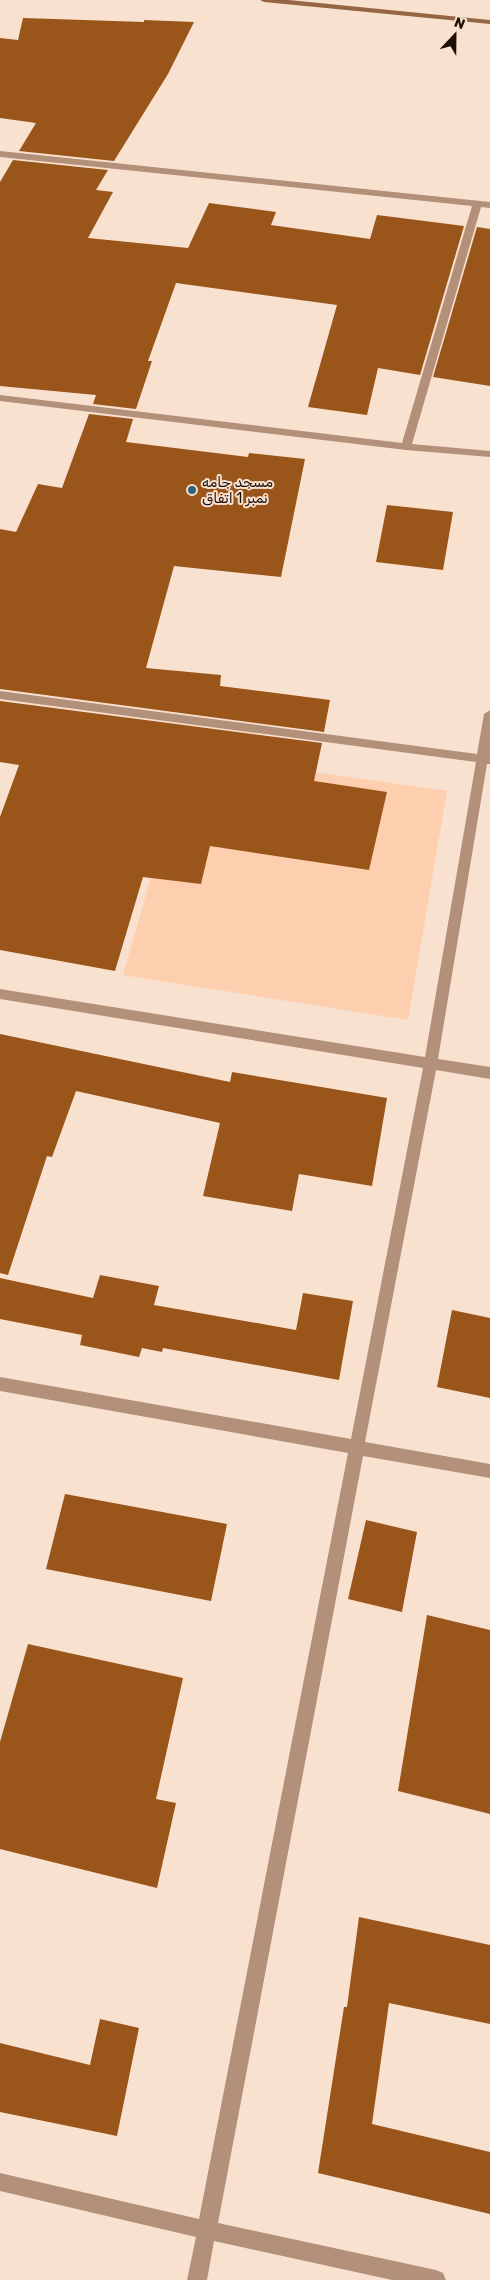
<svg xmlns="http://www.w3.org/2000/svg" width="490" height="2280" font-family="Rubik,Vazirmatn,sans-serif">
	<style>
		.built { fill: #fecfaf }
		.building { fill: #9a551a }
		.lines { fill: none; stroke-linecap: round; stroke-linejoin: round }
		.minor { fill: #b2907a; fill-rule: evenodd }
		.secondary { fill: #966644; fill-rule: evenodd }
		.poi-dot { fill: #2e617e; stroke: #f9e1d0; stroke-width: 2 }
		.labels { text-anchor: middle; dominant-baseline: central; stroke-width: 4; stroke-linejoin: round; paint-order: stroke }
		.far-poi-label { font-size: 14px; fill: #1d0f06; stroke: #f9e1d0; text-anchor: start }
	</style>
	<rect width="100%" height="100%" fill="#f9e1d0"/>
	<path class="built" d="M186,754L447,791L408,1020L123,975Z"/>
	<path class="building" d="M23,18L144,22V20L194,22L168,74L114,161L19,151L36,123L0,118V38L18,40Z
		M13,160L108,170L96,190L113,192L88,238L188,248L209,203L276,212L271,225L370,239L377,215L464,226L420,375L378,368L367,415L308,407L337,305L176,283L148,361H152L136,409L93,404L96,395L0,386V182Z
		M477,227L490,229V386L433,377Z
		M89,414L133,419L126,442L248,457L249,453L305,459L281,577L174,566L146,668L221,675L220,686L330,700L324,732L0,689V529L16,532L38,484L62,488Z
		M387,505L453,512L443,570L376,562Z
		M0,701L322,743L314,781L387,792L369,870L210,846L201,884L143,877L115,971L0,950V817L19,765L0,762Z
		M0,1034L230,1082L232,1072L387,1098L372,1186L299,1174L292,1211L203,1196L220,1123L76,1091L52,1157L47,1156L8,1275L0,1273Z
		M100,1275L159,1286L154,1305L296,1330L303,1293L353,1301L339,1380L163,1348L162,1352L142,1348L139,1357L80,1345L82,1335L0,1319V1278L93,1298Z
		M452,1310L490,1318V1398L437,1387Z
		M65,1494L227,1524L211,1601L46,1569Z
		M366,1520L417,1532L402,1612L348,1599Z
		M427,1615L490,1630V1814L398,1791Z
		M28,1644L183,1678L156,1799L176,1803L157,1888L0,1849V1742Z
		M359,1917L490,1945V2024L389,2003L372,2124L490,2152V2214L318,2173L344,2007H347Z
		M100,2019L139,2028L117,2136L0,2112V2043L90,2065Z"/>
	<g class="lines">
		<path class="minor" d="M0,151L490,202V208L481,207L412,444L490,451V457L406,450L0,401V395L402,443L472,206L0,157Z
			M0,691L477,754L484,714L490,710V764H487L438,1059L490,1067V1079L436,1070L365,1442L490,1464V1478L363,1456L218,2223L436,2270L443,2273L446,2280H392L214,2241L207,2280H187L196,2237L0,2191V2173L199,2219L348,1453L0,1391V1377L351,1439L423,1068L0,999V989L425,1057L476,762L0,699Z"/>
		<path class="secondary" d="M260,0H289L490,20V24L264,2Z"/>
	</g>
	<circle class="poi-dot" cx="192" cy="490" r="5"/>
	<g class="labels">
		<g class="far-poi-label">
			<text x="202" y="482">مسجد جامه<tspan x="202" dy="16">نمبر 1 اتفاق</tspan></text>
		</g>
	</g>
	<g transform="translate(455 35) rotate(22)" stroke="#f9e1d0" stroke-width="4" paint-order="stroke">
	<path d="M0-4L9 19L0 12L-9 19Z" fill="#1d0f06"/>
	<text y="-8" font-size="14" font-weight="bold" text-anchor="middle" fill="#1d0f06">N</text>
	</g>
</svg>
